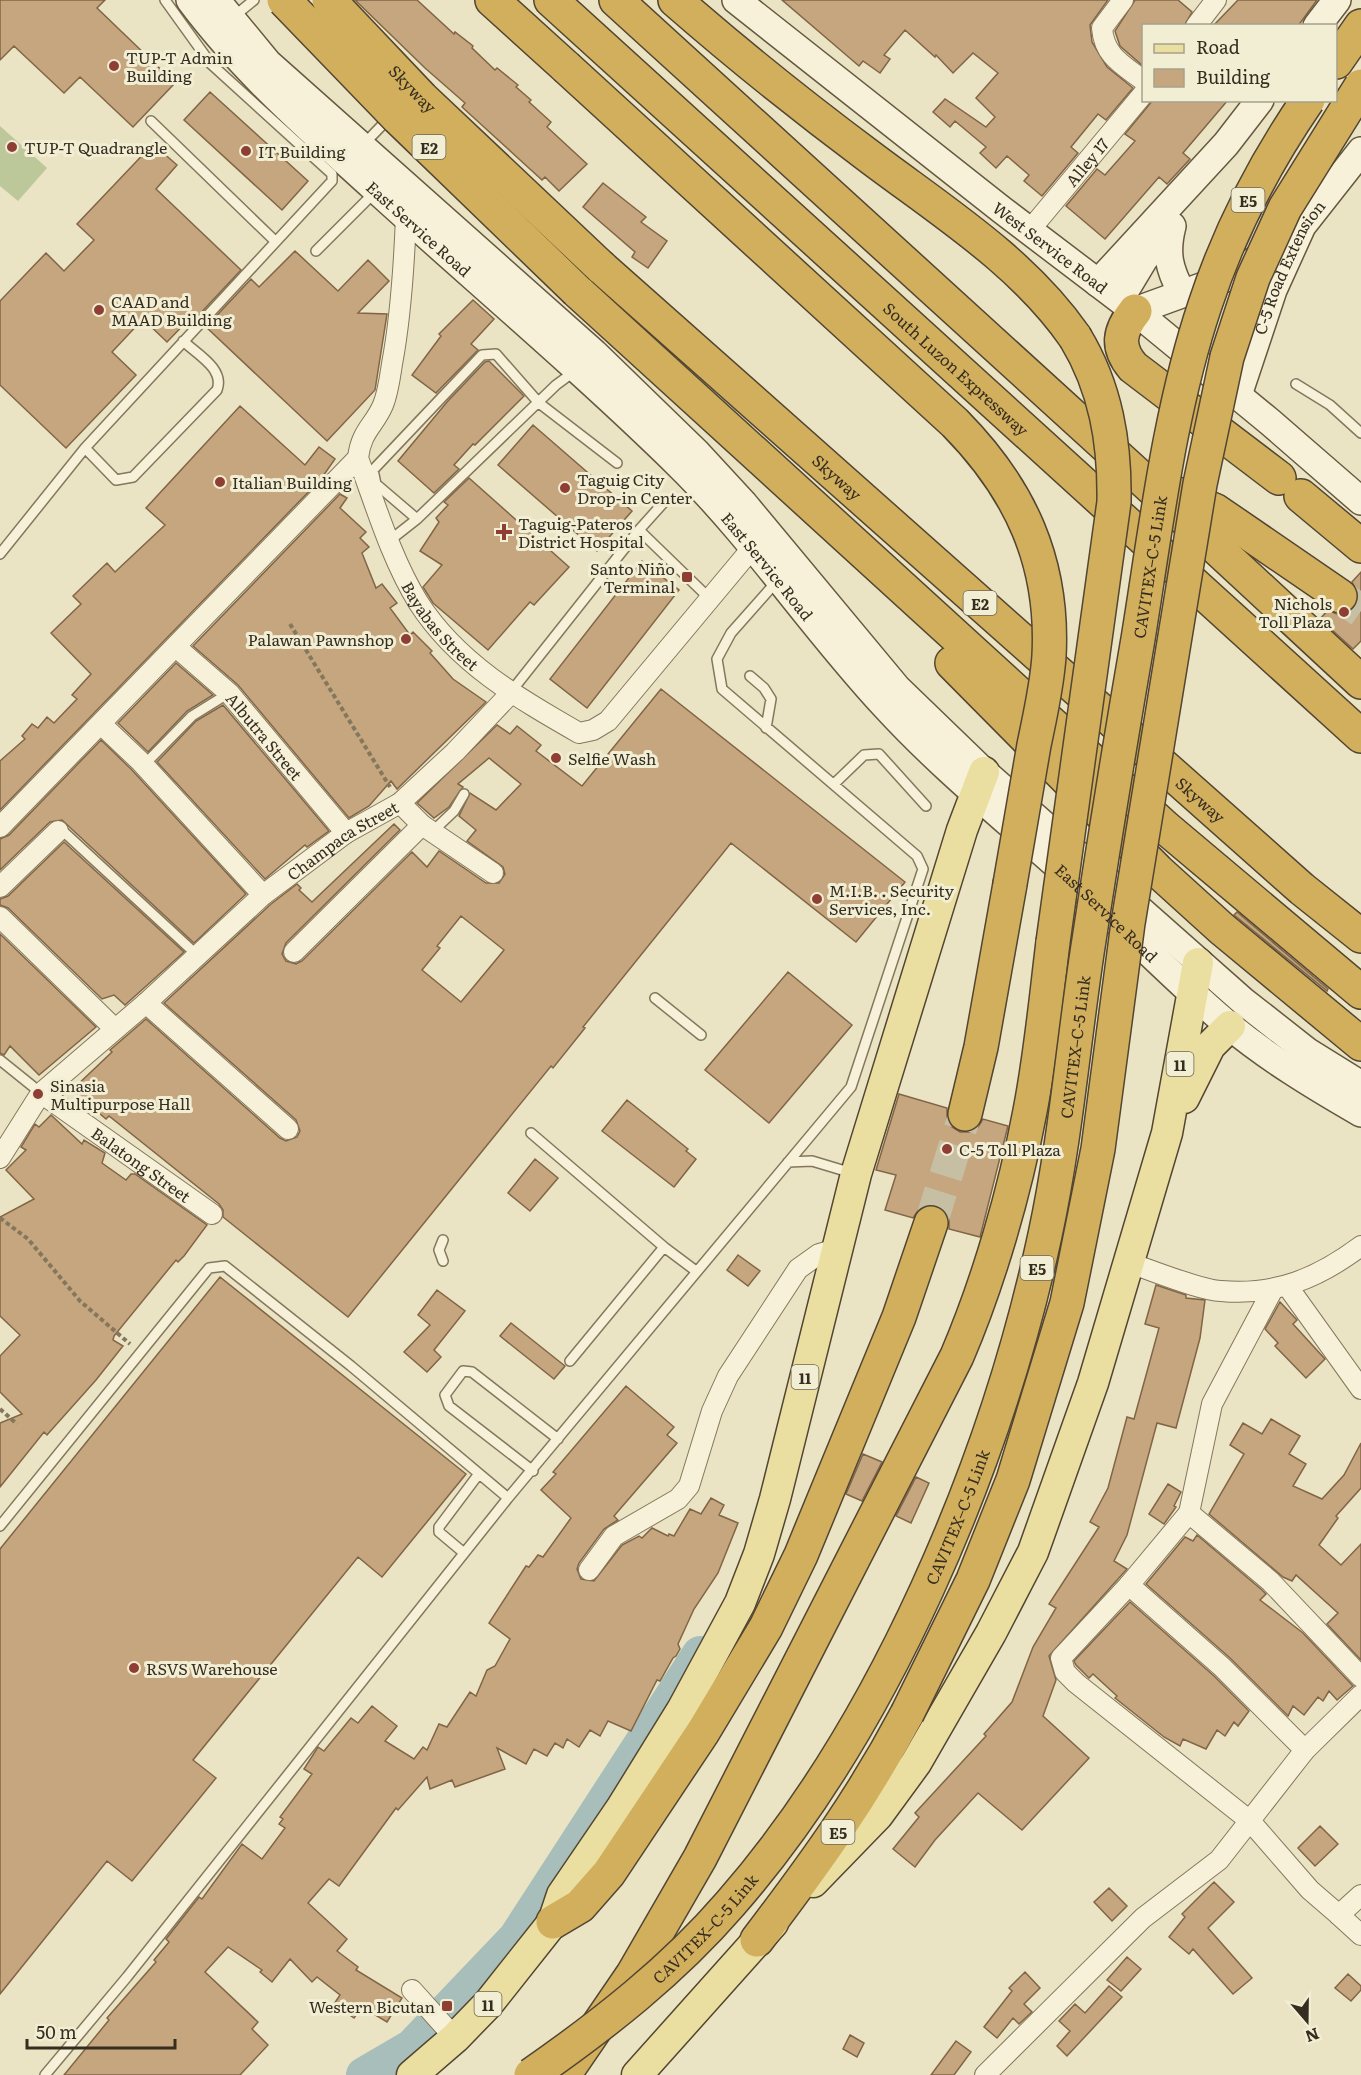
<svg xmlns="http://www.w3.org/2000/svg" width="1361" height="2075" font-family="Literata,serif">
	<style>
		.green { fill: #bcc79a }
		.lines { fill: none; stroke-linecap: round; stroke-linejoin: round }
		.river { stroke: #a7beba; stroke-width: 36 }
		.building { fill: #c5a67e; stroke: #816545; stroke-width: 1.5; fill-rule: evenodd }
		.highway-tunnel { stroke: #c6bfa4; stroke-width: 33; stroke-dasharray: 33 16; stroke-linecap: butt }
		.lane-casing { stroke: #84775d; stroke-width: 12 }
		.street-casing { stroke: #84775d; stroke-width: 22 }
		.secondary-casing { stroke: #665840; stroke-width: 30 }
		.primary-casing { stroke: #524531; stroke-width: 33 }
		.highway-casing { stroke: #524531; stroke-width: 36 }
		.path { stroke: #84775d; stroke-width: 4; stroke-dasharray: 4.5 3; stroke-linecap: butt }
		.lane { stroke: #f6f1d8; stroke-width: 9 }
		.street { stroke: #f6f1d8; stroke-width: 20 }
		.secondary { stroke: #f6f1d8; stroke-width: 27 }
		.primary { stroke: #eadea0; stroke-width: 30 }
		.highway { stroke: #d2af5d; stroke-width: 33 }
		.highway-bridge-casing { stroke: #524531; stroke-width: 36; stroke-linecap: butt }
		.highway-bridge { stroke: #d2af5d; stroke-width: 33 }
		.poi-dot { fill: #8e3e32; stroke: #f2eed4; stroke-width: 2 }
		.labels { text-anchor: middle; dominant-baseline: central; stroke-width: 6; stroke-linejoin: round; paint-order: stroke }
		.shield { fill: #f2eed4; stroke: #6e6755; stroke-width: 1.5 }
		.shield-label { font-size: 15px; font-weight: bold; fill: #352d1f }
		.poi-label { font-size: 16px; fill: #352d1f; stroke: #f2eed4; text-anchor: start }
		.street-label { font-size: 16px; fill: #352d1f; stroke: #f2eed4 }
	</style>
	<rect width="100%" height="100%" fill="#eae4c5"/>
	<path class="green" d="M0,126L47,168L18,201L0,186Z"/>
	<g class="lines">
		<path class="river" d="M364,2075L412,2047L516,1938L700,1654"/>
	</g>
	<path class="building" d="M0,0H105L97,8L175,83L133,127L80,77L64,93L14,46L0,60Z
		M355,0H417L454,34L455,32L473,46L472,48L495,70L497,68L518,85L516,87L531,100L529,102L551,122L547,127L587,164L559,191L545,177L542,180L462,107L465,103L425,68Z
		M782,0H1108L1090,25L1092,42L1107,67L1133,88L1106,120L1098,114L1071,147L1078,153L1042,196L1024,181L1029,175L1007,156L996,168L980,153L986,147L955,121L950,127L933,112L945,99L986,127L995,117L976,98L998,73L973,53L953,73L936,55L935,57L905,30L884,55L890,59L880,73L863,61L859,66Z
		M1135,0H1178L1192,12L1184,26H1143V66L1120,46L1115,31Z
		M1238,0H1317L1298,26H1213Z
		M210,92L308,181L282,210L184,120Z
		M1153,100H1228L1183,153L1190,159L1167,184L1159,177L1105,239L1066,206L1097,169L1105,175L1135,141L1125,134Z
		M153,144L177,165L156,189L241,270L196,318L193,315L167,342L143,319L112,352L136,375L66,448L0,385V301L46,253L64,271L94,240L77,224Z
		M603,183L646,217L641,222L667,241L648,268L632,257L635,252L583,207Z
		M295,251L338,291L368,260L389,281L358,313L387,314L375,390L327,441L206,327L251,279L259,287Z
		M473,300L494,319L471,344L478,350L436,393L412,375L441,336L439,334Z
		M489,361L524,396L475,445L473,444L454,465L459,469L434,493L398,461L447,402L485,362Z
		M240,406L305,465L319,447L335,459L321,479L0,810V761L25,739L22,736L32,724L38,728L47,717L54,723L77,699L72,695L91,674L51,633L81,604L73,596L107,563L115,572L165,525L146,508Z
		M533,425L632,511L597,551L498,465Z
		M469,478L569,567L534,605L530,602L488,650L433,603L423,587L442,565L420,551L439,522L436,518L448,505L444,502Z
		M340,494L347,498L340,508L366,532L360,538L369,547L362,553L376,588L382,584L397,603L390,608L410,635L413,632L432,651L430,653L453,679L486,702L397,789L391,781L369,806L349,818L238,685L193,646Z
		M642,561L679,590L587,708L550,679Z
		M1361,572V641L1353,649L1320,619L1328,610L1339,615L1349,613L1355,607L1359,597L1352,582Z
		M176,663L213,695L187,711L148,752L118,723Z
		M661,689L905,882L856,942L731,843L583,1027L585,1028L553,1068L551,1066L348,1317L223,1217V1210L219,1204L109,1116L106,1119L72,1090L112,1052L110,1050L146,1019L280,1138L286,1141L297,1137L300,1131L296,1120L164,1003L271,904L297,884L301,888L299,890L312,902L394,824L400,830L286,943L282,954L286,961L296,964L302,961L412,852L427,867L439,851L486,883H499L505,874L503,867L467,841L476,830L459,816L470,793L496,810L521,784L489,758L458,784L463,787L449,807L434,818L417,803L497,725L510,734L517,726L541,745L536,751L582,786ZM461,916L504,950L461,1002L422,970L440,948L437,946Z
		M223,705L329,831L307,847L305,845L265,879L157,762L196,721Z
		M101,740L131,769L246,894L194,943L62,820L50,822L0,870V839L9,835Z
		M64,842L184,952L125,1005L114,995L102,999L8,908L0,905V899L8,896Z
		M1237,912L1328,989L1327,991L1234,915Z
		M0,934L96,1027L39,1075L10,1046L4,1055L0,1053Z
		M788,972L852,1025L769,1123L705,1070Z
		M899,1094L947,1108V1120L952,1127L960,1132H971L978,1127L983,1119L1008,1126L980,1237L949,1229V1219L945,1211L936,1205H927L919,1209L913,1218L885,1210L896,1175L876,1170Z
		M627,1100L688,1149L686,1151L696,1159L674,1187L602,1131Z
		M51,1115L82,1144L84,1140L105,1153L102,1163L126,1180L131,1174H135L207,1225L184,1256L178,1262L176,1260L114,1336L113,1340L123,1346L96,1380L47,1435L44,1432L0,1487V1423L22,1414L0,1392V1356L20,1335L0,1316V1217L34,1199L6,1170L26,1150L21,1147L35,1124L39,1127Z
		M535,1159L558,1178L530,1211L508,1193Z
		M738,1255L760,1271L748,1286L727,1270Z
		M220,1277L466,1474L382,1577L358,1557L193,1760L216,1778L132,1881L107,1861L0,1994V1549Z
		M1156,1285L1186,1295V1298L1205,1300L1200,1338L1176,1428L1157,1423L1127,1535L1114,1561L1127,1569L1049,1656L1056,1680L1043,1716L1089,1758L1022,1830L978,1793L935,1840L915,1867L893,1849L919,1817L915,1813L986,1736L984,1734L1012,1702L1033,1647L1056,1608L1049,1604L1099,1527L1090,1522L1108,1488L1127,1417L1134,1419L1159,1328L1145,1324Z
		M437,1290L465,1311L434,1350L441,1357L427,1372L404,1352L430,1325L418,1315Z
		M1280,1302L1297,1320L1293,1324L1325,1359L1306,1378L1275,1346L1278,1343L1265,1329Z
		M511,1323L565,1366L554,1379L500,1336Z
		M626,1386L674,1427L667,1435L677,1443L614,1516L618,1520L604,1529L579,1563L577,1569L581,1579L594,1581L622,1545L639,1536L642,1538L652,1528L668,1536L669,1534L674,1536L690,1509L701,1514L711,1498L724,1505L719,1515L738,1523L718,1573L694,1609L678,1644L680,1649L676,1656L673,1658L660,1681L657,1680L631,1731L608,1721L600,1736L590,1730L579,1747L567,1739L563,1748L555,1743L547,1756L534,1749L526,1764L497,1748L505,1769L455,1787L452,1780L430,1789L427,1777L398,1810L396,1808L339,1886L329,1879L308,1903L347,1939L337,1951L358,1967L356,1970L402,1998L387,2022L362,2007L354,2018L334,2004L340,1995L317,1977L312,1982L290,1959L272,1982L260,1972L262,1970L228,1947L205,1972L258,2022L252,2029L268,2045L240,2075H64L109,2020L107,2018L156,1962L154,1960L169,1942L166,1939L199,1897L202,1899L242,1844L262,1859L285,1828L279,1824L283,1819L280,1817L312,1774L304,1769L318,1747L324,1751L351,1718L358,1723L372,1706L397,1726L385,1741L414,1759L423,1747L427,1750L439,1724L447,1727L470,1692L476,1696L487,1670L495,1666L510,1639L489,1623L526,1566L529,1567L538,1555L543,1557L571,1518L541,1490L556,1474L553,1472Z
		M1271,1419L1300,1436L1289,1454L1306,1464L1293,1486L1322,1499L1344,1475L1361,1443V1488L1336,1516L1338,1518L1319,1545L1341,1565L1361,1544V1660L1327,1624L1338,1613L1296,1575L1292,1581L1283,1577L1209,1514L1244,1454L1230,1445L1243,1423L1262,1434Z
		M863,1454L882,1462L862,1501L846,1494Z
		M916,1477L929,1483L911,1523L896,1516Z
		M1168,1484L1181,1492L1174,1506L1176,1507L1164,1524L1149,1514Z
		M1197,1535L1262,1590L1266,1594L1260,1600L1303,1633L1353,1686L1337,1700L1329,1691L1323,1701L1318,1697L1304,1715L1293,1706L1288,1716L1230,1658L1146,1584L1185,1537L1193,1541Z
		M1130,1602L1214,1676L1249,1711L1238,1726L1234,1722L1225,1736L1217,1730L1206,1749L1183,1739L1180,1746L1164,1737L1115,1698L1117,1696L1093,1674L1089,1678L1076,1665L1074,1661Z
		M1320,1826L1338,1844L1315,1866L1298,1848Z
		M1214,1882L1234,1902L1208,1928L1252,1978L1233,1994L1193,1949L1189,1954L1169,1937L1185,1917L1182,1914Z
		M1109,1888L1127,1906L1112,1921L1094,1902Z
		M1127,1957L1141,1969L1121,1991L1107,1980Z
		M1025,1972L1040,1988L1024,2004L1032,2012L1019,2024L1013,2018L997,2038L984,2027L1012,1991L1009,1988Z
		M1348,1974L1361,1986V1990L1351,2001L1335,1988Z
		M1109,1986L1122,1997L1067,2056L1057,2046L1070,2031L1059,2021L1075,2004L1085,2013Z
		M850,2035L864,2043L857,2057L843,2049Z
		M956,2041L971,2052L954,2075H931Z"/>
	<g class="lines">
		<path class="highway-tunnel" d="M1340,596L1361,611
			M931,1223L965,1114"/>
		<g class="lane-casing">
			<path id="lane" d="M232,18L254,0
				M151,121L275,241
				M363,145L389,118
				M316,251L375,192
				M1296,384L1330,405L1361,433
				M85,448L116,480L133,477L217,390C225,369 197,354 183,341
				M417,519L376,484L373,470L482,355L496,354L539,403L617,463
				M639,530L709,598
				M389,541L417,519L556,385L575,371
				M0,554L85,448L332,181V174L211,64L165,0
				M750,676L764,688L771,699L766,728
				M510,693L639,530L665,501
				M144,765L192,716L229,693
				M834,784L864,755L879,754L926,806
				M58,831L65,833L197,955
				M432,832L454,811L464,794
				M655,998L701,1035
				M0,1060L41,1093
				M531,1133L664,1247L570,1361
				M788,1162L812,1161L852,1173
				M443,1240L439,1250L443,1261
				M664,1247L696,1271
				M533,1471L449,1406L445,1395L463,1371L472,1372L558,1439
				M0,1526L209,1268L225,1266L351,1366L508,1498
				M464,1553L439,1532V1527L478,1475
				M45,2075L127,1977L508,1498L851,1087L923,869L917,856L722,689L717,659L731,633L777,581"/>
		</g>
		<g class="street-casing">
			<g id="street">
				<path d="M1123,0L1102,28C1104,56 1123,65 1144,81"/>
				<path d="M1196,26L1216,0"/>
				<path id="s1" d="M406,217C404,267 401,316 392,364C390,377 388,393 383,405C374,426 361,431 358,458C376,506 391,558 418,602C457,663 518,698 579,733L593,730L608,721L753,547"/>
				<path id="s2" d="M1029,231L1144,93"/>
				<path id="s3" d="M176,647L229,693L346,833"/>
				<path d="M101,724L140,761L263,895"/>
				<path d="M400,803L422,825L493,873"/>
				<path d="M0,827L358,458"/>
				<path d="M0,887L58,831"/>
				<path d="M0,917L115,1029"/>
				<path d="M294,952L422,825"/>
				<path d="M146,1003L288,1129"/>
				<path id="s4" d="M41,1093L212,1214"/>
				<path id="s5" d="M0,1158L41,1093L146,1003L263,895L346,833L400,803L455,752L510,694"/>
				<path d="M1129,1263C1152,1270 1199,1290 1221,1291C1276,1296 1318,1278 1361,1246"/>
				<path d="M1288,1287L1361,1389"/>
				<path d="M1189,1513L1212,1404L1273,1289"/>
				<path d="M589,1570L614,1536L678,1499L689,1486L712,1411L728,1376L798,1269L819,1254L836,1249"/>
				<path d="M1129,1585L1061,1658L1065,1672L1076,1683L1250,1821L1310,1890L1339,1915L1361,1895"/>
				<path d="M1305,1750L1222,1667L1129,1585L1189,1513L1270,1581L1361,1677"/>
				<path d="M1339,1915L1361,1935"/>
				<path d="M412,1990L455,2038"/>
				<path d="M985,2075L1143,1918L1219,1860L1305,1750L1361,1695"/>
			</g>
		</g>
		<g class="secondary-casing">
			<g id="secondary">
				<path id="s6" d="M190,0C242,70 307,127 372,186C474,279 580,368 679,465C755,540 813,629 886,707C943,769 1008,821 1071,878C1123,926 1172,977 1226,1023C1268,1058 1314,1086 1361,1113"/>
				<path d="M216,0L268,63L594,353L696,452L744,504L897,688L984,772L1243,1001L1308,1052L1361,1085"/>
				<path id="s7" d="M736,0L1002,210L1135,311L1270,422L1361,501"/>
				<path d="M1317,26L1337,0"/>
				<path d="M1172,226C1165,253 1169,269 1182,293"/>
				<path d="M1098,283L1226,144L1260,100"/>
				<path d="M1120,299L1144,259L1165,234"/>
				<path d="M1135,311L1223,279L1268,253"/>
				<path id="s8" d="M1238,395L1273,290L1302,226L1361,151"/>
			</g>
		</g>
		<g class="primary-casing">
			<path id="primary" d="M1184,1098L1210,1046L1230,1026
				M813,1882L878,1815L916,1763L991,1633L1033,1552L1093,1383L1167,1133L1198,963
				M412,2075L455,2038L488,2004L553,1922L562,1895L622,1807L682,1710L740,1603L759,1554L775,1499L856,1174L962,830L984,772
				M637,2075L773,1923"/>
		</g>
		<g class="highway-casing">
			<g id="highway">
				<path d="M492,0L566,67"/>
				<path id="s9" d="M551,0L1361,736"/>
				<path d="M616,0L1141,478L1361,682"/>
				<path d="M675,0C738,55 803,107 870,157C943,212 1023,262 1075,337"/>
				<path d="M1336,62L1361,26"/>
				<path id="s10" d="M601,267L1302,889L1361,936"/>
				<path d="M577,291L1166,828L1361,992"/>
				<path d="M1135,311C1119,331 1116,347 1133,367L1279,478"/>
				<path d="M1170,491L1216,511L1340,596"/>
				<path d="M1301,496L1361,546"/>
				<path d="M952,663L1158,871L1222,929L1361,1044"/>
				<path d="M965,1114L981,1047L1010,884"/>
				<path d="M553,1922L580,1906L609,1873L703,1732L766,1627L801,1555L899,1317L931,1223"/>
				<path d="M757,1940C814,1865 862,1799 907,1714"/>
				<path d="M564,2075L633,1974L700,1858L957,1356C989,1281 1015,1191 1030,1111C1041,1055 1046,999 1053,942"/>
			</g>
		</g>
		<path class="path" d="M290,624L390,787
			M0,1218L28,1239L80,1301L130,1344
			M0,1409L17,1424"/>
		<use href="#lane" class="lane"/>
		<use href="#street" class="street"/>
		<use href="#secondary" class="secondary"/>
		<use href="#primary" class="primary"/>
		<use href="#highway" class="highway"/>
		<g class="highway-bridge-casing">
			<g id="highway-bridge">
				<path d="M284,0L398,118L577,291"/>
				<path id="s11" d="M329,0L422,98L601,267"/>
				<path d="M566,67L955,423C1020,489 1054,562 1049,656C1047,686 1040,716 1034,745C1026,792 1018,838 1010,884"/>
				<path d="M1053,942L1114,502C1115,443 1106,388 1075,337"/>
				<path d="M907,1714L973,1580L1013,1480L1067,1303L1098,1149L1128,923L1200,484L1227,357L1253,278L1285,208L1361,86"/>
				<path id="s12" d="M531,2075C603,2025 673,1970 730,1904C885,1727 996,1463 1045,1235C1065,1142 1073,1047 1087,953C1103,848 1120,743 1138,639C1156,528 1169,412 1205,305C1229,232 1264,164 1308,100"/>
			</g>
		</g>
		<use href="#highway-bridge" class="highway-bridge"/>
	</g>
	<g class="poi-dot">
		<circle cx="114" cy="66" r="6"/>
		<circle cx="12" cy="147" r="6"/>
		<circle cx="246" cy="151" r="6"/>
		<circle cx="99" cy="310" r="6"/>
		<circle cx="220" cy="482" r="6"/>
		<circle cx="565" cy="488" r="6"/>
		<path d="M501 523h6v6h6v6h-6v6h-6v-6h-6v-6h6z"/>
		<rect x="681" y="571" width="12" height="12" rx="3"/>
		<circle cx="1344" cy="612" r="6"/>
		<circle cx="406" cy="639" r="6"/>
		<circle cx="556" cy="758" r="6"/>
		<circle cx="817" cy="899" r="6"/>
		<circle cx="38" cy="1094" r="6"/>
		<circle cx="947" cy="1149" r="6"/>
		<circle cx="134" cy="1668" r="6"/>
		<rect x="441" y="2000" width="12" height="12" rx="3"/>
	</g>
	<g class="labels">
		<g class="shield">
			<rect x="412.5" y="135" width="33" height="24" rx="4.5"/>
			<rect x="1231.5" y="188" width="33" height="24" rx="4.5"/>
			<rect x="963.5" y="591" width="33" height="24" rx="4.5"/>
			<rect x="1166.5" y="1052" width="27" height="24" rx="4.5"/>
			<rect x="1020.5" y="1256" width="33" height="24" rx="4.5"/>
			<rect x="791.5" y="1365" width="27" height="24" rx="4.5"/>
			<rect x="821.5" y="1820" width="33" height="24" rx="4.5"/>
			<rect x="474.5" y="1992" width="27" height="24" rx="4.5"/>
		</g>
		<g class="shield-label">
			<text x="429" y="147">E2</text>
			<text x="1248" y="200">E5</text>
			<text x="980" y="603">E2</text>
			<text x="1180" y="1064">11</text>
			<text x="1037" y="1268">E5</text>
			<text x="805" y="1377">11</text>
			<text x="838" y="1832">E5</text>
			<text x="488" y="2004">11</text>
		</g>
		<g class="poi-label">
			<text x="126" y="57">TUP-T Admin<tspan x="126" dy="18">Building</tspan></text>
			<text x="24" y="147">TUP-T Quadrangle</text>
			<text x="258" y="151">IT Building</text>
			<text x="111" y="301">CAAD and<tspan x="111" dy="18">MAAD Building</tspan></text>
			<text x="577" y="479">Taguig City<tspan x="577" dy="18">Drop-in Center</tspan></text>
			<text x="232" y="482">Italian Building</text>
			<text x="518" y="523">Taguig-Pateros<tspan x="518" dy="18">District Hospital</tspan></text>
			<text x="675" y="568" text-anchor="end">Santo Niño<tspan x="675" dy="18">Terminal</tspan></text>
			<text x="1332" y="603" text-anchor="end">Nichols<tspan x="1332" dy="18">Toll Plaza</tspan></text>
			<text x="394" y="639" text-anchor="end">Palawan Pawnshop</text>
			<text x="568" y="758">Selfie Wash</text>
			<text x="829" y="890">M.I.B. . Security<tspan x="829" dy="18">Services, Inc.</tspan></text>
			<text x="50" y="1085">Sinasia<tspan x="50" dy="18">Multipurpose Hall</tspan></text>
			<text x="959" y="1149">C-5 Toll Plaza</text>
			<text x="146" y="1668">RSVS Warehouse</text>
			<text x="435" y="2006" text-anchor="end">Western Bicutan</text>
		</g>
		<g class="street-label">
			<text stroke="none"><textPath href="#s11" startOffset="122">Skyway</textPath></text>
			<text stroke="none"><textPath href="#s2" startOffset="90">Alley 17</textPath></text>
			<text stroke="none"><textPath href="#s6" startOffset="324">East Service Road</textPath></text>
			<text stroke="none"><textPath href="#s7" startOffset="400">West Service Road</textPath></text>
			<text stroke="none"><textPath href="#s8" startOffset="138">C-5 Road Extension</textPath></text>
			<text stroke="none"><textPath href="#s9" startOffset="548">South Luzon Expressway</textPath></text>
			<text stroke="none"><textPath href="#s10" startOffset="316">Skyway</textPath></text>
			<text stroke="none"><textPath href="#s6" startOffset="810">East Service Road</textPath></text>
			<text stroke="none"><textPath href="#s12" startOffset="1686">CAVITEX–C-5 Link</textPath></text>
			<text stroke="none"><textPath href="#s1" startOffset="438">Bayabas Street</textPath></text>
			<text stroke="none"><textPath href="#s3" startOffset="126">Albutra Street</textPath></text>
			<text stroke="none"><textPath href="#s10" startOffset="802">Skyway</textPath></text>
			<text stroke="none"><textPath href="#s5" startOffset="471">Champaca Street</textPath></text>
			<text stroke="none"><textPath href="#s6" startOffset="1296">East Service Road</textPath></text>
			<text stroke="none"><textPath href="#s12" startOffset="1200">CAVITEX–C-5 Link</textPath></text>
			<text stroke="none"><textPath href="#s4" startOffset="123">Balatong Street</textPath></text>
			<text stroke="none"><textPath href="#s12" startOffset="714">CAVITEX–C-5 Link</textPath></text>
			<text stroke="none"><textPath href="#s12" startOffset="228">CAVITEX–C-5 Link</textPath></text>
		</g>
	</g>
	<rect x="1142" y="24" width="195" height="78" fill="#f2eed4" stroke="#a6a18c" stroke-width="1.5"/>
	<rect x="1154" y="44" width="30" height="9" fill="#eadea0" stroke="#a6a18c" stroke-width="1.5"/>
	<text x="1196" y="54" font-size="18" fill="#352d1f">Road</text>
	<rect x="1154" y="69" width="30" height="18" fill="#c5a67e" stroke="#a6a18c" stroke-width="1.5"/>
	<text x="1196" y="84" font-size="18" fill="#352d1f">Building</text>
	<g transform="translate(1307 2021) rotate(160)" stroke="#f2eed4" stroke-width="4.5" paint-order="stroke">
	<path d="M0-4.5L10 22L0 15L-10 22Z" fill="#352d1f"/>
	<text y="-9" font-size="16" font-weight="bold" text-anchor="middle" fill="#352d1f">N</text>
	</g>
	<path d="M27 2039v9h148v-9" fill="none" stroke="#352d1f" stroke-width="3"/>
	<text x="36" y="2039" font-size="18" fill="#352d1f" stroke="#f2eed4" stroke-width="4.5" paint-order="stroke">50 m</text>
</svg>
